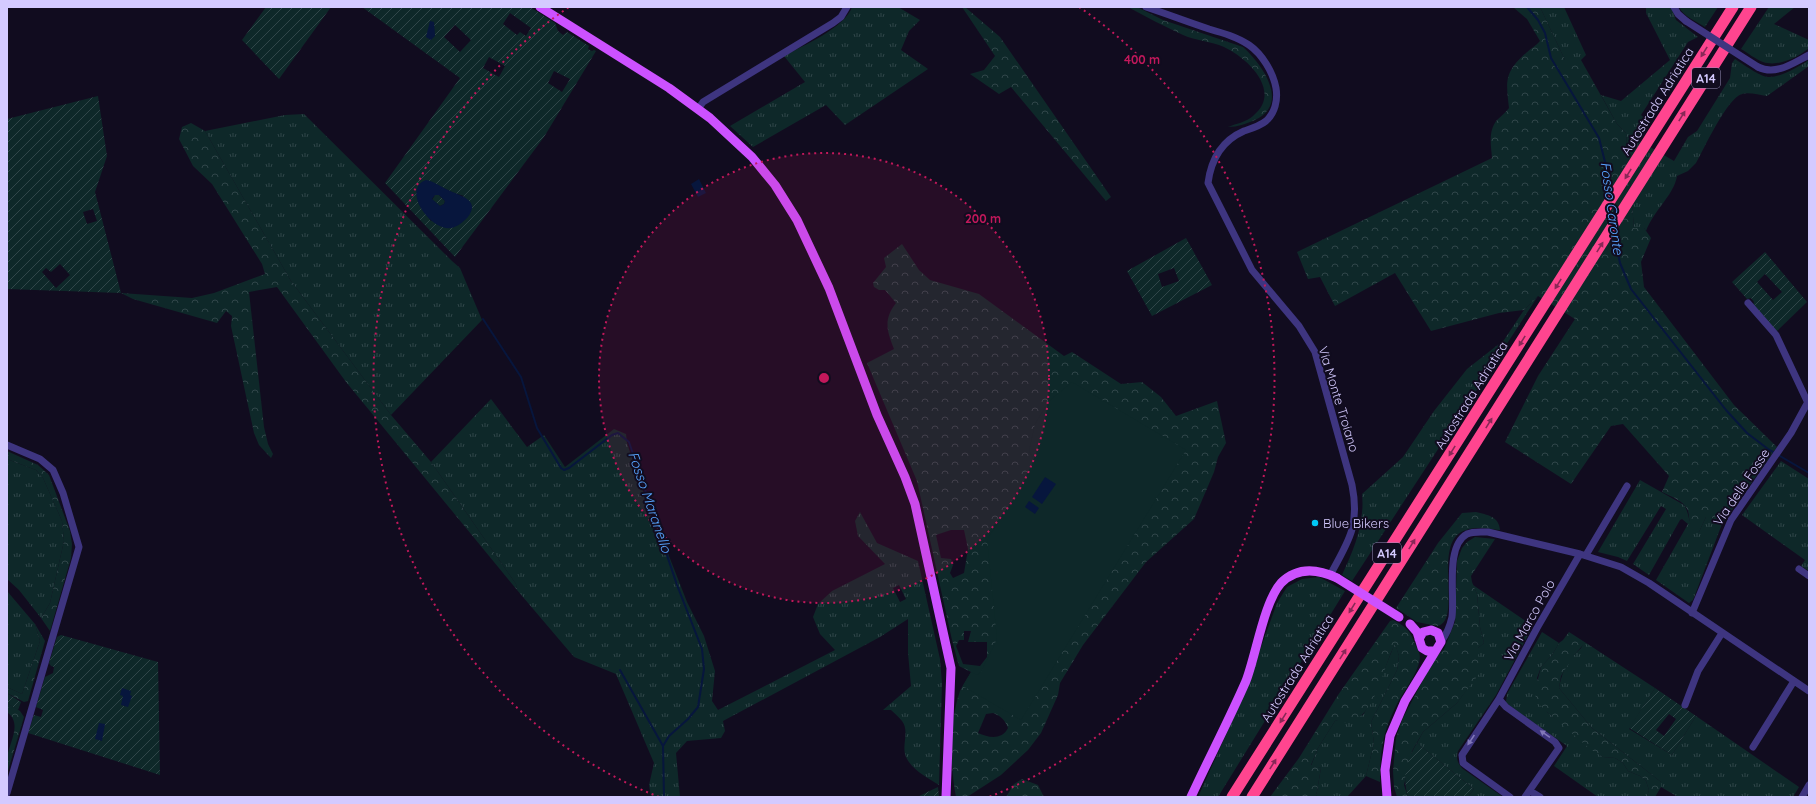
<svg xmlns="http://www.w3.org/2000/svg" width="1816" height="804" font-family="Quicksand,sans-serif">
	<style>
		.grass { fill: url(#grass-tufts); fill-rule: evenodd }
		.forest { fill: url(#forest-crowns); fill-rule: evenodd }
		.park { fill: #0e2829 }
		.garden { fill: url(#garden-furrows); fill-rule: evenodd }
		.water { fill: #07163d; fill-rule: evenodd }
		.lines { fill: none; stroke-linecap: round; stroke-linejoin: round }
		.stream { stroke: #07163d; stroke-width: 2 }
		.minor { stroke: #3e3580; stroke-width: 7 }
		.major { stroke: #cc51ff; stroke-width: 9 }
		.highway { stroke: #ff458f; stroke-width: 11 }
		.minor-bridge { stroke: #3e3580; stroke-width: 7 }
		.major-bridge { stroke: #cc51ff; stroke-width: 9 }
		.oneway { fill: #882857 }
		.oneway2 { fill: #8278b9 }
		.ring { fill: none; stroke: #c2185b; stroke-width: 2; stroke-dasharray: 2 4 }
		.poi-dot { fill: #00c8f5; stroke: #110c1f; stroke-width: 1.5 }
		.labels { text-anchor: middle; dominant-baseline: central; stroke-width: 4; stroke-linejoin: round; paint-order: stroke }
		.shield { fill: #110c1f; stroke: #9a91bc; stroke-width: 1 }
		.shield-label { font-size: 12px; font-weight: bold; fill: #d4caff }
		.street-label { font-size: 13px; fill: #d4caff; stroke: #110c1f }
		.poi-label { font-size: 13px; fill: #d4caff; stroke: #110c1f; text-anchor: start }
		.water-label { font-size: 14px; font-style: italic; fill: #58a4ff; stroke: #110c1f }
		.centre { fill: #c2185b; stroke: #110c1f; stroke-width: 2 }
		.ring-label { font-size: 12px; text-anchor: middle; font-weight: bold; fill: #c2185b; stroke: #110c1f; stroke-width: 4; stroke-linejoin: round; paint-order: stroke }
	</style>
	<defs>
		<pattern id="grass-tufts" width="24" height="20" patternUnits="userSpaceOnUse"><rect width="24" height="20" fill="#0e2829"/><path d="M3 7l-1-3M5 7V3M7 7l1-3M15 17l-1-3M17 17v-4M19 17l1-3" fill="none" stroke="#304649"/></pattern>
		<pattern id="forest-crowns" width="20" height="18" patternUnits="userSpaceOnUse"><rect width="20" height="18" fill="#0e2829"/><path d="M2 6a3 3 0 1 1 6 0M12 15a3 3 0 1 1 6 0" fill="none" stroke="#304649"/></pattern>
		<pattern id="garden-furrows" width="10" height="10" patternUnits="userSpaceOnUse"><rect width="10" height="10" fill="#0e2829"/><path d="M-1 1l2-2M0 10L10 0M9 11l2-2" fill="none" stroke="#304649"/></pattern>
	</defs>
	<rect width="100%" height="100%" fill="#110c1f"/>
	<path class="grass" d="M852,7H898L920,20L909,31L901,50L928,69L845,125L826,105L753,147L730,126L805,82L784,56C802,46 845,28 852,7Z
		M1540,7H1564L1586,55L1581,60H1565Z
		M1646,7H1671L1676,20L1698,37L1688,42L1641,115L1649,122L1638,140L1674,161L1688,137L1697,131L1730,78L1732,63L1735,59C1743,64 1759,76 1768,77C1780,78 1800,66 1809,60V66L1767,96C1759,95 1749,92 1742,94C1727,98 1704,149 1696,163L1688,171L1677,176C1674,195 1653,211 1646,231L1644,228H1634L1626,133L1617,124L1601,95L1621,101L1670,60L1646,13Z
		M1679,7H1718L1705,27C1697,22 1683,16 1679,7Z
		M1769,7H1795L1774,24L1809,40V48C1797,58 1778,67 1763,62C1755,59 1748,53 1741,49Z
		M304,114L452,261L460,268L482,320L391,415L291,281L205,131L285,115Z
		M1538,296L1352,581L1342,575C1354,549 1365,523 1362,494L1403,457L1434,411L1467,369L1504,340L1524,310Z
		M491,399L527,447L544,435L565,467L614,429L626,434L627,443L657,533H660L687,602L704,636L715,671L712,701L718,710L835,650L820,634L813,617L818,604L832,591L885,564L858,536L855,521L860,512L877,543L918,561L940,659L942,683L939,785C928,778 912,770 906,757C901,746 910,731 902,721C899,717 895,714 891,710H883L911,686L908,653V619L880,637L723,721L725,731L721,738L687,741L676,753L680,797H651L649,785L654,763L616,674L574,657L517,590L516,584L431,462ZM899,585L906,599L900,602L893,588Z
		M7,459L36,470L43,478L62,521L64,541L50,603L41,618L19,590L7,579Z
		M1781,461L1809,479V571L1801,566L1805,560L1742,515Z
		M1640,480L1684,505C1691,516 1686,523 1699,532L1706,517H1711L1722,524L1693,600L1689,603L1656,580L1688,524L1682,519L1680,520L1649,575L1633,564L1666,509L1661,506L1627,561L1618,557L1598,552Z
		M1319,577L1345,591L1218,797H1198L1243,697L1277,603L1287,587L1302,579Z
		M1473,585L1533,626L1496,695L1458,751C1456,758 1457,763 1463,769L1503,797H1468L1474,789L1417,743L1423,732L1457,703L1478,674V648L1484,643L1480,627L1477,594Z
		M7,591L35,624L40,641L22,694L7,687Z
		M1542,632L1559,643L1552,655L1541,667L1537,678L1547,712L1603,757L1615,758L1623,763L1628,771L1640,776L1646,781L1649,790L1647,797H1598L1554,766L1567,746L1510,706L1506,702L1507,694Z
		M1583,641L1655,688L1629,729L1672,755L1696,716L1799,787L1793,797H1678L1661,787V782L1592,728L1559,688C1561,676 1566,663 1575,654C1579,649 1583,649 1583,641Z
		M1395,643L1399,656L1397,670L1371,722L1374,743L1366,776L1347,797H1316L1321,768L1311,766L1318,748L1335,721L1363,715L1373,698Z"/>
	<path class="forest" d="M962,7H965L1000,37L1111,197L1106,201L1011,87L999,94L970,74L984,70L995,56Z
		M1128,7H1137L1163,20L1243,47C1263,65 1290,104 1255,120C1245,124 1238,127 1228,127C1235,124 1247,122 1253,116C1283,92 1248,58 1224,47C1211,41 1196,41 1183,35C1164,26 1146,17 1128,7Z
		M1513,7H1540L1565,60H1581L1617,124L1626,133L1634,228H1644L1651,238L1641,262L1644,287L1734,405L1777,447L1722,524L1711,517H1706L1699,532L1695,531C1688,523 1690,519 1688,511C1685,501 1670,496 1662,492L1669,476L1623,424L1611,426L1571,484L1505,442L1538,376L1575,319L1538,296L1524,310L1499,313L1431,331L1395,273L1335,306L1320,277L1308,279L1297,252L1492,158C1491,145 1488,131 1497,120C1501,116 1505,113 1509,108C1506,82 1504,72 1526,53C1531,48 1536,46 1540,41L1527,19Z
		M191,123L205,131L291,281L391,415L431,462L516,584L517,590L346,382L277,287L249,292L264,427L268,444L273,454L271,458L259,445L254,433L231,326L232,316L226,311L217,323L133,299L121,293L192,298L214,293L265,274L262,264L212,184L193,166L179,139L182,127Z
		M902,244L919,270L930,280L979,294L1064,356L1072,352L1121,384L1142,382L1161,397L1176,416L1217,401L1226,443L1218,457L1214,472L1194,519L1146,562L1083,645L1060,683L1058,695L1041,733L1028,750L1001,775L967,797H956C950,765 949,722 960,691C963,685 967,678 971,672L959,666L952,640L917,481L867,363L894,349C887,331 883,320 896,303L885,290H879L874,287L873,283L886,267L884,258ZM951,530H964L968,549L964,573L953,578L950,573L953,565L951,559L941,558L936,535ZM964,631H971L968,642H987V657L980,666L963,664L956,646L959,640H964ZM993,713C1001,716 1005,720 1008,728C1002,740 989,738 978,733L986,714Z
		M7,451L38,465L49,475L70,531L72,544L71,558L50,631L41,618L50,603L64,541L62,521L43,478L36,470L7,459Z
		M1476,512C1487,515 1499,516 1500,530C1489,529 1477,526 1466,530C1430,540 1464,621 1437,626L1417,622L1396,608L1438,543L1462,513Z
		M1475,537L1495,539L1471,576L1472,582L1477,594L1480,627L1484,643L1478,648L1479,674L1457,703L1423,732L1412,751L1404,785L1408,797H1397L1394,787L1393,771L1396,738L1402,720L1434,659L1444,649L1455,622L1457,561L1462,548L1467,542Z
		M1393,620C1406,627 1410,630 1415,644C1416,647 1418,649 1419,652C1424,666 1404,690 1398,702C1394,709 1391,717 1388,724C1381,743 1380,763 1380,782L1366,776L1374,743L1371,722L1397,670L1399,656L1395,644C1383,666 1377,714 1350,722C1345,724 1340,720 1335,721L1318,748L1311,765L1321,768L1316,797H1270L1299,758L1338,695L1390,621Z
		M35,624L45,641L28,701L24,702L7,693V687L22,694L40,641Z
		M1569,632L1583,641V645L1575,654L1561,676L1559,688L1592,728L1661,782V787L1655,797H1647L1649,790L1646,781L1640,776L1628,771L1623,763L1615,758L1603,757L1590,749L1547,712L1536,701L1535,690L1541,667L1552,655L1559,643L1563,640Z
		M7,703L20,711L24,717L7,774C7,769 6,763 7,758C9,742 23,724 7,712Z
		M1022,779L1038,785L1044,797H1006L1014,784Z"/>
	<path class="park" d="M1072,382L1186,450L1021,720L963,686L971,672L977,675L981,672L997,639L987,539L1004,514L1034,460L1029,451L1035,424L1049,401Z"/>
	<path class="garden" d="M266,7H331L279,79L242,40Z
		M362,7H530L555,23L558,31L563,35L567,32L589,46L588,49L592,51L594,50L596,51L544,137L455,257L385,183L460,78ZM510,13L531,28L526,36L520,32L517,35L503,24ZM455,25L471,40L460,52L444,37ZM489,57L505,66L499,77L483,68ZM554,71L570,79L562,92L548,83ZM429,181L454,193L464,196L431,221L419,204L417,193Z
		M98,96L107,156L95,192L121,293L7,289V119ZM93,209L97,221L87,224L83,212ZM60,264L70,275L56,288L42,272L46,268L51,272Z
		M435,195H439L445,201L444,204L440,206L432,200Z
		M1186,238L1212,285L1152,316L1127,271ZM1174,268L1179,281L1162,287L1158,274Z
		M1765,252L1807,302L1776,332L1753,305L1754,302L1751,298L1747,299L1732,282ZM1765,274L1782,292L1773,300L1757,282Z
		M61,635L158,662L160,775L28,733L34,715L41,717L43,710L36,707L45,677L53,673L54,667L51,666L49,663L57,637Z
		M1655,688L1696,716L1672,755L1629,728ZM1669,714L1676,719L1664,736L1656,730Z
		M7,693L21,702L18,710L7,703Z
		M1417,743L1474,789L1468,797H1408C1402,777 1406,761 1417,743Z
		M938,787L939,797H917Z"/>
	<path class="water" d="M430,21L434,22L435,36L431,40L426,37Z
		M699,179L706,193L698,197L691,184Z
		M426,180C433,181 441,187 448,190C460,196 482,200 467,218C463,222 457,227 451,228C430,231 401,189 426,180ZM435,195H439L445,201L444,204L440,206L432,199Z
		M1045,477L1056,484L1042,504L1032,497Z
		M1029,501L1039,508L1035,514L1025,507Z
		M122,688L131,691L130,695L132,696L128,707L121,705L123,696L120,695Z
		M99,723L105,724L102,741L95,739Z"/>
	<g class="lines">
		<path class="stream" d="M1527,7L1538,20L1545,33L1551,58L1599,138L1612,190
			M1613,204L1615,214
			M1616,228V244L1620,263L1631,289L1726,410L1747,433L1768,449L1809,473
			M483,319L521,377L537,428L561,468L564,470L569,468L612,435L618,433L629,442L677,585L702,649L704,669L698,707L688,719L669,736L663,746
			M620,670L663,746L664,797"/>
		<path class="minor" d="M1146,7C1167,14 1188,22 1209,29C1223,33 1237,37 1249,45C1262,54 1273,72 1276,88C1278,100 1275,113 1266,121C1260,126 1250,129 1244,131C1221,141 1211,160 1208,183L1252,270L1299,326L1315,352L1352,485C1360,525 1349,541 1330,575
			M1674,7L1678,14L1686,21
			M1758,67C1776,76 1793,63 1809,55
			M698,109L703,102L833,23L841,17L847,7
			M1748,303L1776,335L1808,403
			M7,445L40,459L53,470L63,493L79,547L7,793
			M1586,555L1627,486
			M1799,569L1809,576
			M1692,613L1731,520L1791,433L1809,400
			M1441,642C1446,635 1450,626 1452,617C1455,595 1445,546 1467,534C1473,531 1481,532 1488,532L1580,554L1621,567L1649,583L1809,691
			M1499,699L1506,707L1555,742L1559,748L1525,797
			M1685,705L1698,671L1722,633
			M1753,747L1794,681
			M1530,791L1540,797
			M1510,797L1467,766L1463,763L1462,755L1499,699L1537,628L1580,554
			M1802,797L1809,785"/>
		<path class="major" d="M540,7L669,88L710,118L752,157L775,185L797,220L829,288L877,415L905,477L915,504L951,668L946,797
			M1410,624L1417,632L1422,648L1427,651H1434
			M1191,797C1209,758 1229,720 1246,681C1256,655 1264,602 1281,583C1298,566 1318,569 1337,578
			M1387,797L1385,770L1390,736L1405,701L1441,642L1438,633L1431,630L1423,632L1419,639"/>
		<path class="highway" d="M1232,797L1733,7
			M1252,797L1751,7"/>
		<path class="minor-bridge" d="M1686,21L1758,67"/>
		<path class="major-bridge" d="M1337,578L1399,617"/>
	</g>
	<defs><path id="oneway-solid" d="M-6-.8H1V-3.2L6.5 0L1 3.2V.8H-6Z"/></defs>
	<g class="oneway">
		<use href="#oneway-solid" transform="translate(1704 52) rotate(122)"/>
		<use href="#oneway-solid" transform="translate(1682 116) rotate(-58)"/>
		<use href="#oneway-solid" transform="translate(1628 174) rotate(122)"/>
		<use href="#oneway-solid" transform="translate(1600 247) rotate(-58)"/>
		<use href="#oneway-solid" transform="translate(1558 284) rotate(122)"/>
		<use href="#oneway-solid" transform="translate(1522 341) rotate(122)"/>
		<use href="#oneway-solid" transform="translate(1489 423) rotate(-58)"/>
		<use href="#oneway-solid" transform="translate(1452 451) rotate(122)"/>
		<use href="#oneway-solid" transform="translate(1412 544) rotate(-58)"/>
		<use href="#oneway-solid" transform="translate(1352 608) rotate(122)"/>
		<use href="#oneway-solid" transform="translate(1343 654) rotate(-58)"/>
		<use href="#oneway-solid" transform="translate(1283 718) rotate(122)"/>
		<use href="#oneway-solid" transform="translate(1273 764) rotate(-58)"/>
	</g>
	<g class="oneway2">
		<use href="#oneway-solid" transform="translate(1545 734) rotate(-145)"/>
		<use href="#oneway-solid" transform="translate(1471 740) rotate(124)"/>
	</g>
	<circle cx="824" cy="378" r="225" fill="#c2185b" fill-opacity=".12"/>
	<g class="ring">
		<circle cx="824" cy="378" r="225"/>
		<path d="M659 797A450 450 0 0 1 569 7M1079 7A450 450 0 0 1 989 797"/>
	</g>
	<circle class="poi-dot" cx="1315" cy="523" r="4"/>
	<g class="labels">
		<g class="shield">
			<rect x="1692" y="68" width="28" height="20" rx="3"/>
			<rect x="1373" y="543" width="28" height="20" rx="3"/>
		</g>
		<g class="shield-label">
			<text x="1706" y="78">A14</text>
			<text x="1387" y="553">A14</text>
		</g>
		<g class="street-label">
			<text transform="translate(1657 101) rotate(-58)">Autostrada Adriatica</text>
			<text transform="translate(1471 395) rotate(-58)">Autostrada Adriatica</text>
			<text transform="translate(1339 399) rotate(73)">Via Monte Troiano</text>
			<text transform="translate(1741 487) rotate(-56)">Via delle Fosse</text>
			<text transform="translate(1529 620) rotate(-61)">Via Marco Polo</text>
			<text transform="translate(1297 668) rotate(-58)">Autostrada Adriatica</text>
		</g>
		<g class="poi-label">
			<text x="1323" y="523">Blue Bikers</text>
		</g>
		<g class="water-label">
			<text transform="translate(1612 208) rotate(82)">Fosso Caronte</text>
			<text transform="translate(650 502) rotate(71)">Fosso Maranello</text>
		</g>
	</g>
	<circle cx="824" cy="378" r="6" class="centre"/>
	<g class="ring-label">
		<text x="1142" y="64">400 m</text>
		<text x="983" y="223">200 m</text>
	</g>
	<rect width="1816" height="804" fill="none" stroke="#d4caff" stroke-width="16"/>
</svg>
